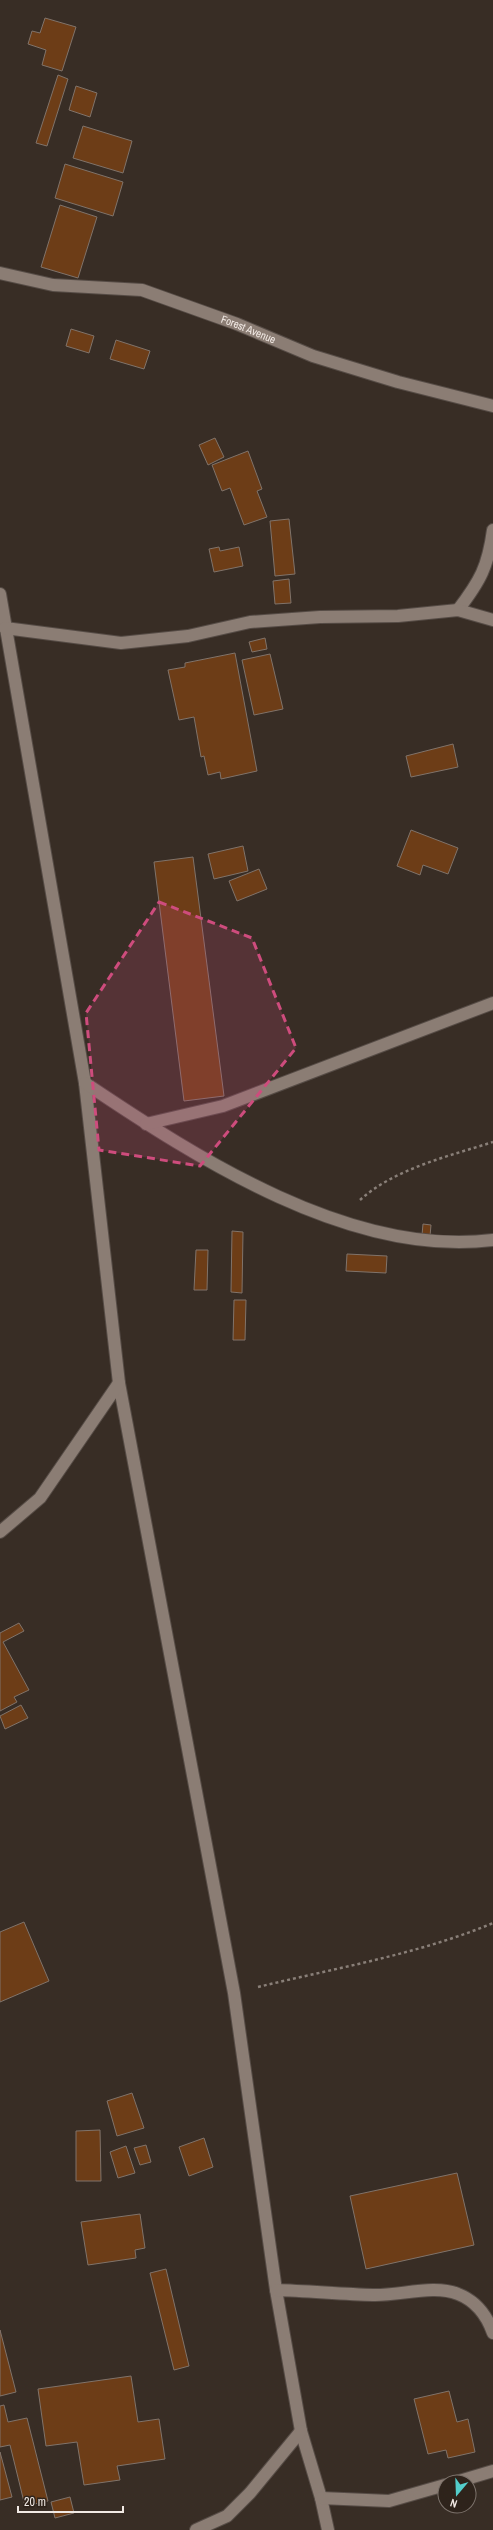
<svg xmlns="http://www.w3.org/2000/svg" width="493" height="2530" font-family="'Archivo Narrow',sans-serif">
	<style>
		.building { fill: #6d3d17; stroke: #80736a }
		.lines { fill: none; stroke-linecap: round; stroke-linejoin: round }
		.minor-casing { stroke: #564c46; stroke-width: 14 }
		.path { stroke: #897f78; stroke-width: 2.5; stroke-dasharray: 3 3; stroke-linecap: butt }
		.minor { stroke: #8b7d74; stroke-width: 12 }
		.marked { fill: #ce4c7d; fill-opacity: 0.2; stroke: #ce4c7d; stroke-width: 3; stroke-dasharray: 8 5; stroke-linejoin: round }
		.labels { text-anchor: middle; dominant-baseline: central; stroke-width: 3.5; stroke-linejoin: round; paint-order: stroke }
		.street-label { font-size: 11px; fill: #f1e9e4; stroke: #2e231b }
	</style>
	<rect width="100%" height="100%" fill="#382d25"/>
	<path class="building" d="M45,18L76,27L62,71L42,65L46,50L28,44L32,31L40,33Z
		M58,75L68,79L47,146L36,143Z
		M76,86L97,93L90,117L69,110Z
		M83,126L132,141L123,173L73,158Z
		M65,164L123,182L113,216L55,198Z
		M60,205L97,217L78,278L41,267Z
		M71,329L94,336L89,353L66,346Z
		M116,340L150,351L144,369L110,359Z
		M215,438L224,457L208,465L199,445Z
		M248,451L262,489L257,491L267,517L244,525L230,488L222,491L212,465Z
		M289,519L295,574L275,576L270,521Z
		M219,547L220,551L239,547L243,566L214,572L209,549Z
		M289,579L291,603L275,604L273,581Z
		M265,638L267,649L252,652L249,642Z
		M235,653L257,771L221,779L220,772L208,775L204,756L201,757L194,717L179,720L168,670L185,667V663Z
		M270,654L283,709L254,715L242,660Z
		M453,744L458,767L411,777L406,756Z
		M411,830L458,848L448,874L423,865L420,875L397,866Z
		M243,846L248,871L214,879L208,854Z
		M193,857L224,1096L184,1101L154,862Z
		M259,869L267,889L237,901L229,881Z
		M423,1224L431,1225L430,1236L422,1235Z
		M232,1231L243,1232L242,1293L231,1292Z
		M196,1250H208L207,1290H194Z
		M347,1254L387,1256L386,1273L346,1271Z
		M234,1300H246L245,1340H233Z
		M19,1623L24,1631L3,1642L29,1690L14,1697L17,1702L0,1711V1633Z
		M21,1705L28,1718L5,1729L0,1716Z
		M24,1922L49,1981L0,2002V1932Z
		M132,2093L144,2128L117,2136L107,2101Z
		M100,2130L101,2181H76V2131Z
		M204,2138L213,2167L189,2176L179,2147Z
		M146,2145L151,2162L140,2165L134,2148Z
		M126,2146L135,2173L118,2178L110,2152Z
		M457,2173L474,2245L366,2269L350,2196Z
		M140,2214L145,2248L135,2250L136,2258L88,2265L81,2222Z
		M166,2269L189,2366L174,2370L150,2273Z
		M0,2330L16,2392L0,2396Z
		M131,2376L138,2422L159,2419L165,2459L117,2466L120,2480L84,2485L77,2442L46,2446L38,2389Z
		M449,2391L457,2422L468,2419L475,2452L448,2458L446,2450L428,2454L414,2399Z
		M4,2405L8,2422L27,2418L48,2501L25,2506L10,2445L0,2447V2406Z
		M0,2452L12,2497L0,2500Z
		M70,2497L74,2513L55,2518L51,2502Z"/>
	<g class="lines">
		<g class="minor-casing">
			<g id="minor">
				<path id="s1" d="M0,273L53,285L142,290L237,324L313,356L398,382L493,406"/>
				<path d="M0,594L85,1083L119,1383L234,1993L276,2290L301,2431L321,2498L328,2530"/>
				<path d="M458,610C480,581 488,567 493,530"/>
				<path d="M5,628L121,643L188,636L250,622L320,617L398,616L458,610L493,620"/>
				<path d="M85,1083C198,1159 352,1258 493,1240"/>
				<path d="M146,1124L223,1106L493,1003"/>
				<path d="M0,1532L40,1498L119,1383"/>
				<path d="M276,2290C308,2291 341,2294 373,2295C399,2296 434,2284 458,2294C476,2301 487,2316 493,2333"/>
				<path d="M456,2482L493,2471"/>
				<path d="M321,2498L389,2501L445,2485"/>
				<path d="M196,2530L227,2516L250,2493L301,2431"/>
			</g>
		</g>
		<path class="path" d="M360,1200C394,1169 449,1156 493,1142
			M258,1987C336,1968 419,1954 493,1923"/>
		<use href="#minor" class="minor"/>
	</g>
	<path class="marked" d="M159,902L252,938L296,1048L200,1166L99,1150L86,1013Z"/>
	<g class="labels">
		<g class="street-label">
			<text stroke="none"><textPath href="#s1" startOffset="257">Forest Avenue</textPath></text>
		</g>
	</g>
	<g transform="translate(457 2494) rotate(199)"><circle r="19" fill="#2e231b" stroke="#7c726b"/>
	<path d="M0-3L7 15L0 10L-7 15Z" fill="#53cdcb"/>
	<text y="-6" font-size="11" font-weight="bold" text-anchor="middle" fill="#f1e9e4">N</text>
	</g>
	<path d="M18 2506v6h105v-6" fill="none" stroke="#f1e9e4" stroke-width="2"/>
	<text x="24" y="2506" font-size="12" fill="#f1e9e4" stroke="#2e231b" stroke-width="3" paint-order="stroke">20 m</text>
</svg>
